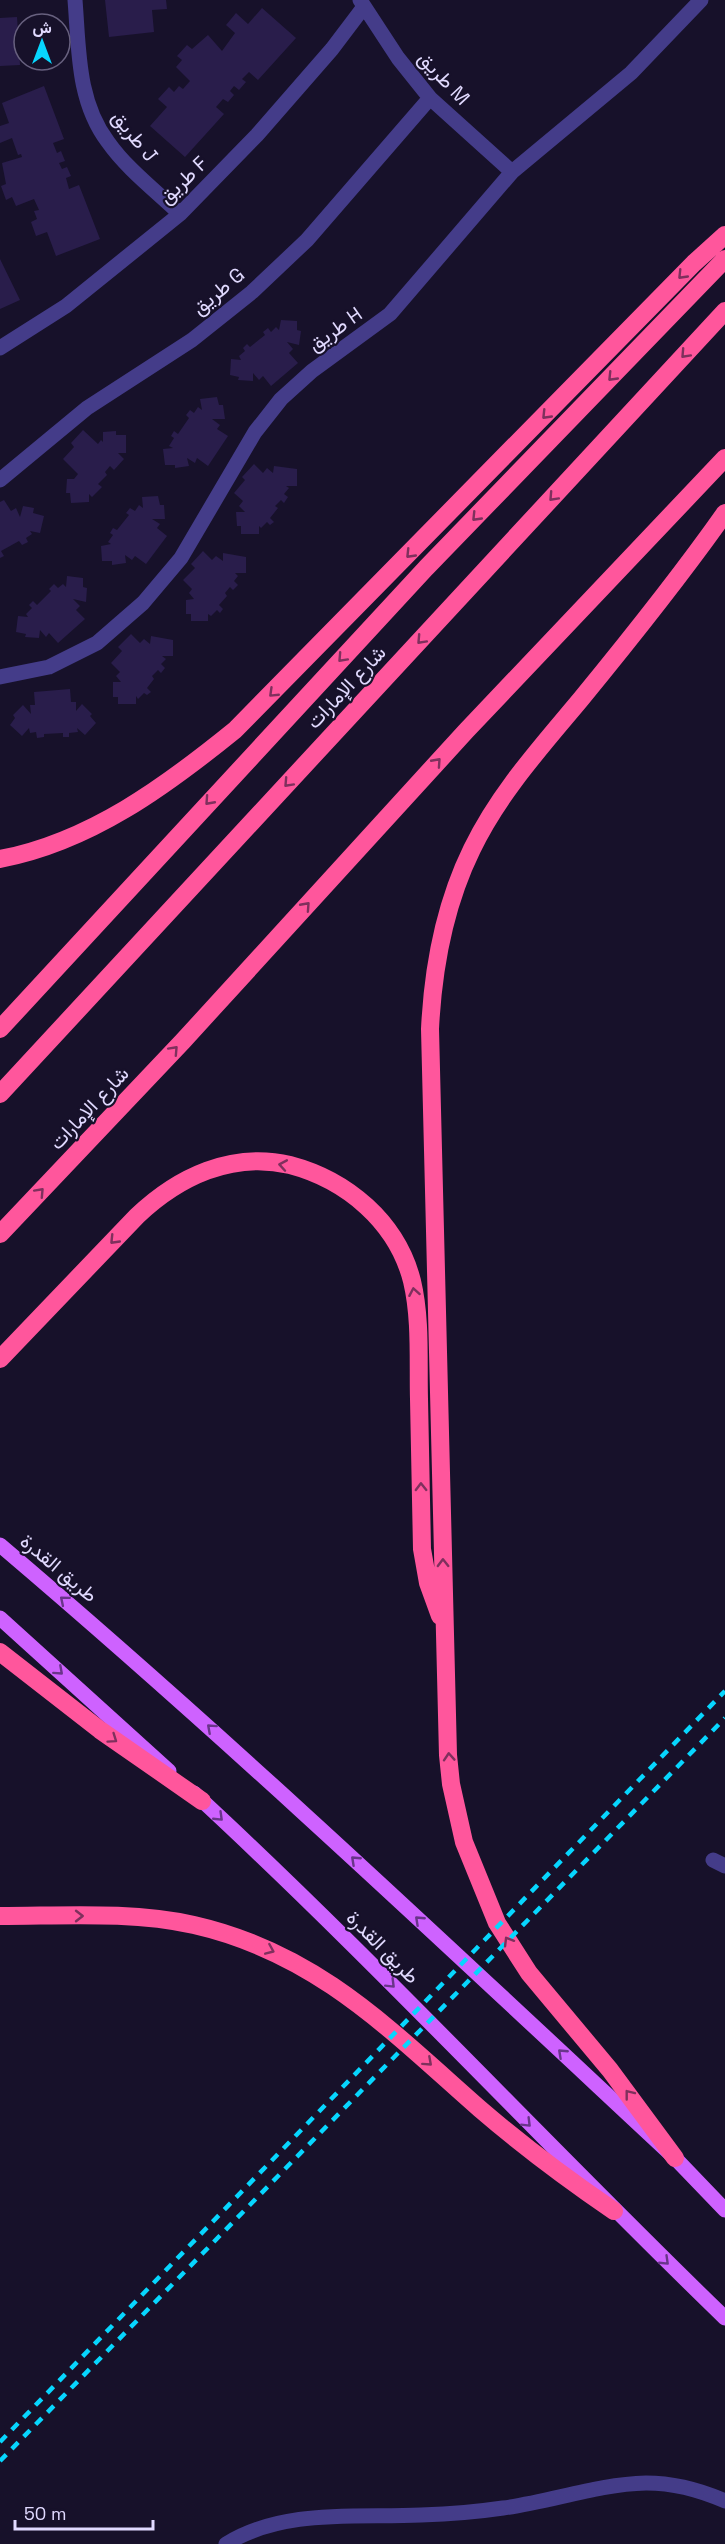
<svg xmlns="http://www.w3.org/2000/svg" width="725" height="2544" font-family="'Space Grotesk',Vazirmatn,sans-serif">
	<style>
		.building { fill: #291d4b }
		.lines { fill: none; stroke-linecap: round; stroke-linejoin: round }
		.minor { stroke: #443c89; stroke-width: 15 }
		.major { stroke: #ce62ff; stroke-width: 15 }
		.highway { stroke: #ff569c; stroke-width: 18 }
		.rail { stroke: #07d6fe; stroke-width: 4.5; stroke-dasharray: 9 8; stroke-linecap: butt }
		.oneway { stroke: #7f305d }
		.oneway2 { stroke: #69358a }
		.labels { text-anchor: middle; dominant-baseline: central; stroke-width: 4.5; stroke-linejoin: round; paint-order: stroke }
		.street-label { font-size: 20px; fill: #e1daff; stroke: #17112a }
	</style>
	<rect width="100%" height="100%" fill="#17112a"/>
	<path class="building" d="M105,0H166L167,9L152,10L154,32L109,37Z
		M262,8L296,38L258,80L249,72L242,79L246,82L239,90L234,86L230,91L234,95L228,102L223,99L216,107L224,114L185,157L150,126L167,107L158,99L169,87L174,92L179,86L183,89L190,81L176,67L182,60L177,56L187,45L192,49L208,35L222,51L235,33L226,25L236,13L248,24Z
		M17,17L20,65L0,66V18Z
		M44,86L64,139L53,143L57,153L61,151L65,161L59,163L62,169L67,167L71,176L66,178L69,189L79,185L100,239L56,256L47,232L36,236L31,222L37,219L34,211L39,210L34,199L16,206L12,197L6,200L1,186L6,184L2,163L22,157L21,154L18,155L12,138L0,143V126L9,123L2,103Z
		M0,259L20,300L0,309Z
		M281,320L297,321V330L301,331L299,345L287,342L293,349L289,353L298,363L271,386L263,376L259,380L253,373V381L238,380L239,377L230,375L231,359L241,360L239,356L245,351L243,348L247,344L250,347L265,335L263,332L268,328L271,332L276,327L279,330Z
		M217,397L219,405H223L225,419H212L220,425L217,429L228,436L208,466L197,458L195,463L187,458L189,466L175,468V465H165L163,449L173,448L169,446L174,438L171,436L174,431L178,434L189,418L186,415L190,410L194,413L198,407L202,410L200,399Z
		M83,430L98,444L101,440L103,442V432L116,431V435H126V453H118L124,459L114,470L110,466L105,472L107,475L98,484L102,487L92,497L89,494V502L71,503L70,493H66L67,479H74L78,474L63,459L74,447L71,443Z
		M254,464L263,473L267,468L273,473L274,466L297,469V486H286L289,488L284,494L288,497L284,503L281,500L275,506L278,508L270,518L274,522L270,525L267,522L261,528L259,526V534H241V526H237L236,512H245L239,506L243,501L234,493L245,480L242,477Z
		M158,496L160,505H164L165,519H152L160,524L157,528L167,536L146,564L135,556L132,560L125,555L126,563L112,565V561H102L101,546L111,544L108,542L113,535L110,533L113,528L117,530L129,515L126,513L130,508L135,511L139,505L143,508L142,497Z
		M4,500L11,511L16,508L20,517L23,506L34,508L33,513L44,516L40,533L30,531L32,534L26,538L28,542L22,545L19,541L1,551L4,556L0,558V502Z
		M203,551L212,560L216,556L223,561V553L246,557V573H235L238,576L234,581L238,585L233,590L230,587L225,593L227,596L219,605L223,609L220,613L217,610L211,616L208,614V621H191V614H186V600L194,599L189,593L192,589L183,580L195,568L191,564Z
		M67,576L83,578V587L87,588L86,602L73,599L80,606L76,610L85,619L58,643L49,633L46,637L40,630L39,638L25,637L26,634L16,632L18,616L28,617L26,614L32,608L29,605L33,601L37,605L51,591L49,589L54,584L58,588L63,584L66,587Z
		M131,634L140,643L144,639L150,644L151,636L173,640V656H162L166,659L161,664L165,668L161,673L158,670L152,676L154,679L147,688L151,692L147,695L144,693L138,699L136,696V704H118V697H113V682H121L116,676L120,672L111,663L122,651L118,647Z
		M70,689L71,702H76V711L82,704L92,714L90,716L96,723L85,735L77,728L78,732L69,733V737H63V733L44,734V737L37,738L36,732L30,733L29,728L22,736L10,725L15,718L13,715L23,705L31,714L30,705H35L34,692Z"/>
	<g class="lines">
		<path class="minor" d="M75,0C79,49 77,101 108,142C127,169 156,191 180,214
			M360,0L398,58L430,98L512,172
			M0,348L66,306L180,214L257,135L332,49L363,8
			M0,480L87,408L192,340L252,292L307,240L430,98
			M0,677L49,667L97,643L143,603L181,558L255,432L281,399L312,371L390,314L512,172L631,73L701,0
			M713,1860L725,1866
			M226,2544C284,2508 357,2518 421,2515C449,2514 476,2512 503,2508C550,2502 598,2484 646,2483C674,2483 700,2490 725,2501"/>
		<path class="major" d="M0,1545C232,1742 453,1951 675,2158L725,2210
			M0,1618L169,1771
			M194,1793C377,1962 546,2145 725,2318"/>
		<path class="highway" d="M0,859C90,842 166,786 235,730L694,263L725,235
			M0,1029L426,568L725,259
			M0,1094L725,311
			M0,1234L183,1041L466,731L725,458
			M0,1359L137,1216C178,1177 232,1151 290,1165C347,1180 397,1222 412,1281C421,1319 418,1360 419,1399C420,1449 421,1499 422,1549L428,1583L440,1616
			M0,1652L100,1730L202,1801
			M0,1916C64,1916 131,1911 194,1925C317,1953 390,2030 480,2109C523,2146 567,2179 614,2211
			M675,2158L610,2070L529,1973L497,1923L464,1842L451,1784L448,1755L430,1029C433,967 444,906 472,849C499,793 541,747 581,699C631,638 680,577 725,513"/>
		<path class="rail" d="M0,2442L725,1691
			M0,2461L725,1718"/>
	</g>
	<defs><path id="oneway-chevron" d="M-2-3.5L2.5 0L-2 3.5" fill="none" stroke-width="1.6" stroke-linecap="round" stroke-linejoin="round" transform="scale(1.5)"/></defs>
	<g class="oneway">
		<use href="#oneway-chevron" transform="translate(682 275) rotate(134)"/>
		<use href="#oneway-chevron" transform="translate(685 354) rotate(133)"/>
		<use href="#oneway-chevron" transform="translate(612 377) rotate(134)"/>
		<use href="#oneway-chevron" transform="translate(546 415) rotate(134)"/>
		<use href="#oneway-chevron" transform="translate(553 497) rotate(133)"/>
		<use href="#oneway-chevron" transform="translate(476 517) rotate(134)"/>
		<use href="#oneway-chevron" transform="translate(410 554) rotate(134)"/>
		<use href="#oneway-chevron" transform="translate(421 640) rotate(133)"/>
		<use href="#oneway-chevron" transform="translate(342 658) rotate(133)"/>
		<use href="#oneway-chevron" transform="translate(273 693) rotate(136)"/>
		<use href="#oneway-chevron" transform="translate(437 762) rotate(-48)"/>
		<use href="#oneway-chevron" transform="translate(288 783) rotate(133)"/>
		<use href="#oneway-chevron" transform="translate(209 801) rotate(132)"/>
		<use href="#oneway-chevron" transform="translate(306 906) rotate(-48)"/>
		<use href="#oneway-chevron" transform="translate(174 1050) rotate(-47)"/>
		<use href="#oneway-chevron" transform="translate(283 1165) rotate(-170)"/>
		<use href="#oneway-chevron" transform="translate(40 1192) rotate(-47)"/>
		<use href="#oneway-chevron" transform="translate(114 1240) rotate(134)"/>
		<use href="#oneway-chevron" transform="translate(414 1292) rotate(-100)"/>
		<use href="#oneway-chevron" transform="translate(421 1487) rotate(-91)"/>
		<use href="#oneway-chevron" transform="translate(443 1563) rotate(-91)"/>
		<use href="#oneway-chevron" transform="translate(113 1739) rotate(35)"/>
		<use href="#oneway-chevron" transform="translate(449 1757) rotate(-94)"/>
		<use href="#oneway-chevron" transform="translate(79 1916)"/>
		<use href="#oneway-chevron" transform="translate(508 1941) rotate(-121)"/>
		<use href="#oneway-chevron" transform="translate(270 1950) rotate(23)"/>
		<use href="#oneway-chevron" transform="translate(428 2062) rotate(42)"/>
		<use href="#oneway-chevron" transform="translate(629 2094) rotate(-128)"/>
	</g>
	<g class="oneway2">
		<use href="#oneway-chevron" transform="translate(64 1600) rotate(-140)"/>
		<use href="#oneway-chevron" transform="translate(59 1671) rotate(42)"/>
		<use href="#oneway-chevron" transform="translate(211 1728) rotate(-138)"/>
		<use href="#oneway-chevron" transform="translate(219 1817) rotate(44)"/>
		<use href="#oneway-chevron" transform="translate(355 1860) rotate(-137)"/>
		<use href="#oneway-chevron" transform="translate(419 1920) rotate(-137)"/>
		<use href="#oneway-chevron" transform="translate(391 1984) rotate(45)"/>
		<use href="#oneway-chevron" transform="translate(562 2053) rotate(-137)"/>
		<use href="#oneway-chevron" transform="translate(527 2123) rotate(45)"/>
		<use href="#oneway-chevron" transform="translate(665 2261) rotate(44)"/>
	</g>
	<g class="labels">
		<g class="street-label">
			<text transform="translate(444 78) rotate(47)">طريق M</text>
			<text transform="translate(135 136) rotate(51)">طريق J</text>
			<text transform="translate(183 180) rotate(-44)">طريق F</text>
			<text transform="translate(218 291) rotate(-40)">طريق G</text>
			<text transform="translate(335 329) rotate(-35)">طريق H</text>
			<text transform="translate(346 687) rotate(-47)">شارع الإمارات</text>
			<text transform="translate(89 1108) rotate(-47)">شارع الإمارات</text>
			<text transform="translate(59 1568) rotate(40)">طريق القدرة</text>
			<text transform="translate(383 1947) rotate(45)">طريق القدرة</text>
		</g>
	</g>
	<g transform="translate(42 42)"><circle r="28" fill="#17112a" stroke="#68617f" stroke-width="1.5"/>
	<path d="M0-4.5L10 22L0 15L-10 22Z" fill="#07d6fe"/>
	<text y="-9" font-size="16" font-weight="bold" text-anchor="middle" fill="#e1daff">ش</text>
	</g>
	<path d="M15 2520v9h138v-9" fill="none" stroke="#e1daff" stroke-width="3"/>
	<text x="24" y="2520" font-size="18" fill="#e1daff" stroke="#17112a" stroke-width="4.5" paint-order="stroke">50 m</text>
</svg>
